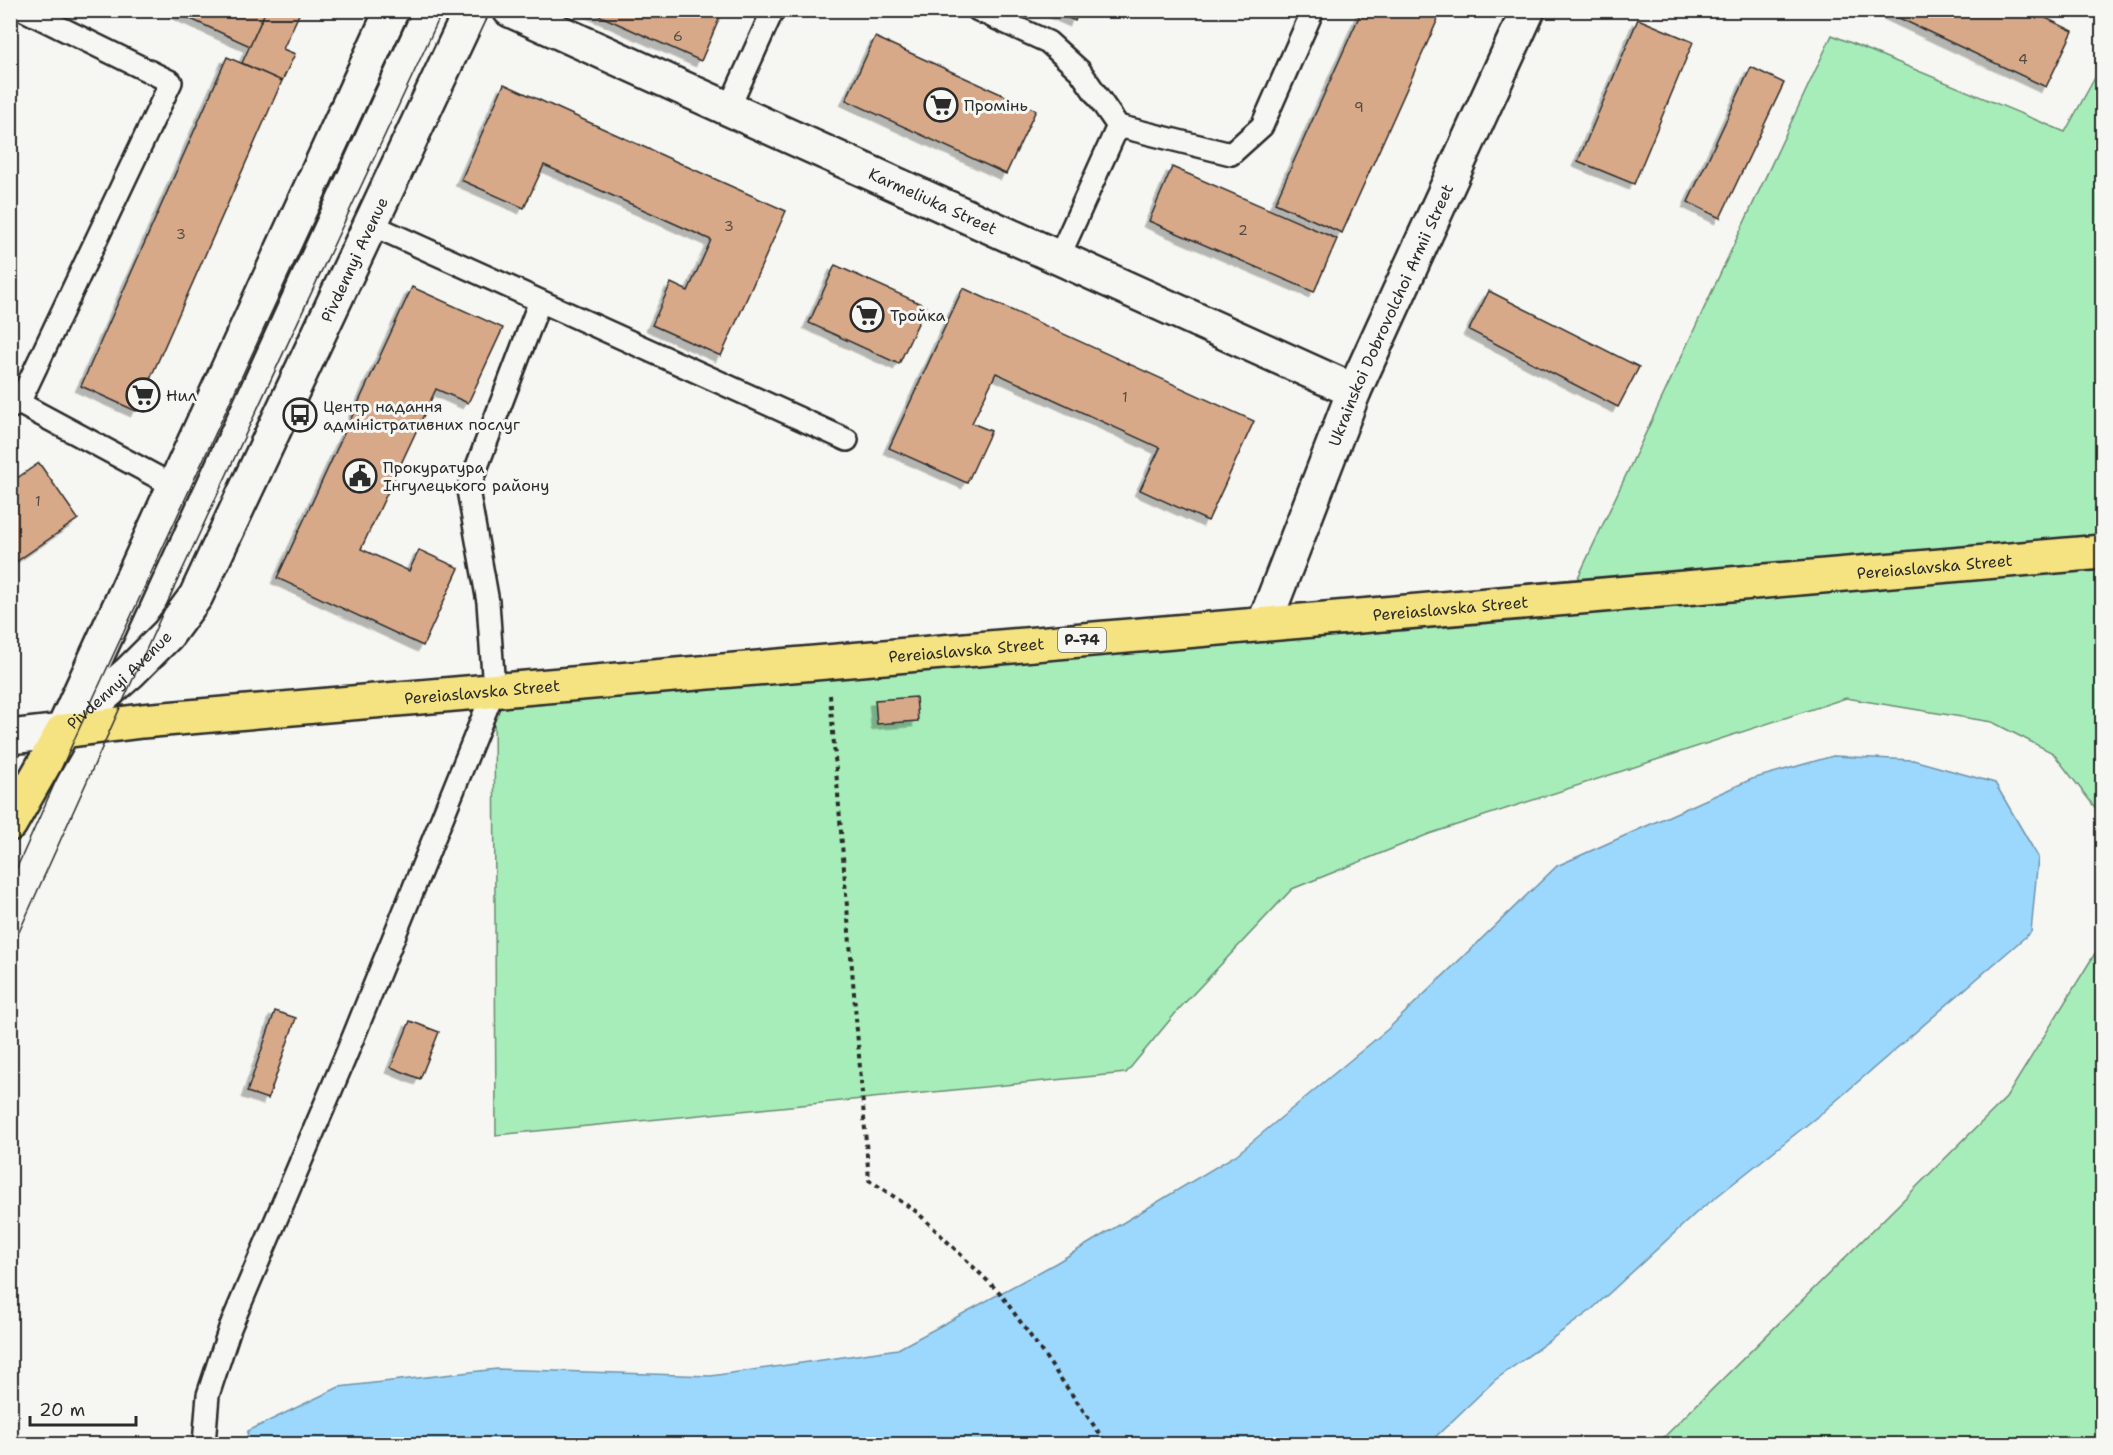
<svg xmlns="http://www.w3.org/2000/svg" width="2113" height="1455" font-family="'Shantell Sans',sans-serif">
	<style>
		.green { fill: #a7edb9; stroke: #698c72; stroke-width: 1.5 }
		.water { fill: #9cd8fd; stroke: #6f93a9; stroke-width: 1.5 }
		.building { fill: #d7a989; stroke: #2b2b2b; stroke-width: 1.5; filter: url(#shadow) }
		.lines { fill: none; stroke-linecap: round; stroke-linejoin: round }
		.service-casing { stroke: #2b2b2b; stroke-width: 26 }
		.minor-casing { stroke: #2b2b2b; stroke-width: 38 }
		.tertiary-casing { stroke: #2b2b2b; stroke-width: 38 }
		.secondary-casing { stroke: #2b2b2b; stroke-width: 38 }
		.primary-casing { stroke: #2b2b2b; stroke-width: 38 }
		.path { stroke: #2b2b2b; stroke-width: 4; stroke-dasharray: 4.5 4.5; stroke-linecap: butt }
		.service { stroke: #f6f6f2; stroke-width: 21 }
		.minor { stroke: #f6f6f2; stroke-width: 33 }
		.tertiary { stroke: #f6f6f2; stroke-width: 33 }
		.secondary { stroke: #f6f6f2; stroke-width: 33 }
		.primary { stroke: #f5e382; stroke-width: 33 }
		.tram { stroke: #2b2b2b; stroke-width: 1.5 }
		.labels { text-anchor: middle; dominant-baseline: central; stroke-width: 6; stroke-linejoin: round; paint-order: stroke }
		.number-label { font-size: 14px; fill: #564a42 }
		.shield { fill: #f6f6f2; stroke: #686867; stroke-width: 1.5 }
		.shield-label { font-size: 15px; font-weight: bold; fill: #2b2b2b }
		.poi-label { font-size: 16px; fill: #2b2b2b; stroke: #f6f6f2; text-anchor: start }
		.street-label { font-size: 16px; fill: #2b2b2b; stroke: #f6f6f2 }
	</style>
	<defs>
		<filter id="shadow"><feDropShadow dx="-5.5" dy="5.5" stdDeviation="0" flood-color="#0004"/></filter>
	</defs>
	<rect width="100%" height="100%" fill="#f6f6f2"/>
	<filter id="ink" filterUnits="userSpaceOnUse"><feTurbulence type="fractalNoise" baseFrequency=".0167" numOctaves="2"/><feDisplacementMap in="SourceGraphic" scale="12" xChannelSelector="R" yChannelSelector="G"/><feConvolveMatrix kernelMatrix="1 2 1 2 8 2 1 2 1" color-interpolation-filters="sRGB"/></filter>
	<g filter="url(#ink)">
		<path class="green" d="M1832,35L2065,132L2102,65V915L2097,810L2053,753L1992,722L1846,698L1429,834L1292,889L1179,1009L1126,1073L496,1135L494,690L1568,599Z
			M2102,942V1444H1657L2006,1098Z"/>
		<path class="water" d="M1833,756L1913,760L1995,783L2038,857L2031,932L1823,1112L1696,1213L1590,1311L1495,1380L1428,1444H246L248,1431L339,1387L497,1369L711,1376L898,1349L1056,1263L1236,1155L1388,1029L1557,866L1752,779Z"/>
		<path class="building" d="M171,10H266L250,46Z
			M266,10H301L283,49L295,54L282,81L242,63Z
			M587,10H723L701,61Z
			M1050,10H1079L1075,21Z
			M1362,10H1442L1342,233L1275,203Z
			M1882,10H2029L2073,31L2046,87Z
			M1638,19L1693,42L1634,184L1578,161Z
			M875,37L1036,110L1006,174L846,100Z
			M227,57L282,81L136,411L81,386Z
			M1751,67L1784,83L1720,218L1688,202Z
			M504,84L786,211L721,356L652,325L671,283L688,291L711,240L544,165L524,208L461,180Z
			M1172,167L1337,239L1314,292L1149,221Z
			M835,265L926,306L899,364L809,323Z
			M412,287L503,328L468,403L436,389L361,549L409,571L419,550L459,568L423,646L277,578Z
			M963,288L1254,421L1208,521L1140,490L1160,448L996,373L972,423L991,431L967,483L889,448Z
			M1489,291L1639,367L1618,407L1469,330Z
			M39,463L78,519L10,566V483Z
			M916,697L918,721L877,724L875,700Z
			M275,1011L296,1018L268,1099L247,1092Z
			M410,1021L439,1032L420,1079L391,1067Z"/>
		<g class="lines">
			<g class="service-casing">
				<path id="service" d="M978,10L1048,42L1080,71L1118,126
					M728,110L773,10
					M370,224L847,440
					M1059,257L1118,126L1231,154L1262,126L1313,10
					M19,403L174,486
					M10,408L19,403L171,82L24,10
					M204,1444L208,1395L230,1328L346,1055L494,690L488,602L468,490L540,301"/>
			</g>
			<g class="minor-casing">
				<g id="minor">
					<path id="s1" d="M510,10L1354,391"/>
					<path id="s2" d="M1264,624L1354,391L1528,10"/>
				</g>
			</g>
			<g class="tertiary-casing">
				<path id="tertiary" d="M10,737L63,731"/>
			</g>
			<g class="secondary-casing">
				<g id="secondary">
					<path d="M67,721L392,10"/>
					<path id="s3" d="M63,731L130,672L168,634L196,596L471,10"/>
				</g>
			</g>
			<g class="primary-casing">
				<g id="primary">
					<path id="s4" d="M10,824L63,731L142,721L2102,552"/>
				</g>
			</g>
			<path class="path" d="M830,695L869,1180L917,1212L1000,1293L1107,1444"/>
			<use href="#service" class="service"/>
			<use href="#minor" class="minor"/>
			<use href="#tertiary" class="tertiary"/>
			<use href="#secondary" class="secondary"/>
			<use href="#primary" class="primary"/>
			<path class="tram" d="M10,883L79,729L411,10
				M10,952L174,588L443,10"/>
		</g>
	</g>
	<defs>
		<g id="supermarket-ring" transform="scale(1.725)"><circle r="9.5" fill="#f6f6f2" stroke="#2b2b2b" stroke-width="1.5"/><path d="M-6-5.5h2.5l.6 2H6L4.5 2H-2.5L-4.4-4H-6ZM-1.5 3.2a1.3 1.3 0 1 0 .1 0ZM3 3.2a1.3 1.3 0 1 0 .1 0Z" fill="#2b2b2b"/></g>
		<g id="bus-ring" transform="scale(1.725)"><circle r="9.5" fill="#f6f6f2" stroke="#2b2b2b" stroke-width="1.5"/><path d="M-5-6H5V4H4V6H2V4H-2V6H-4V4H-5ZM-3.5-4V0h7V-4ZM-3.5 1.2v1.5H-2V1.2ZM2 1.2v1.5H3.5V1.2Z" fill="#2b2b2b"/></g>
		<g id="civic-ring" transform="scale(1.725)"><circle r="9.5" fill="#f6f6f2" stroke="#2b2b2b" stroke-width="1.5"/><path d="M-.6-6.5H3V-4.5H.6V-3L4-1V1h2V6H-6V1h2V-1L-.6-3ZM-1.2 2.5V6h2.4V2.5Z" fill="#2b2b2b"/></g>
	</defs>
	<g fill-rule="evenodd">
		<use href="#supermarket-ring" x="941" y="105"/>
		<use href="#supermarket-ring" x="867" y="315"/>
		<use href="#supermarket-ring" x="143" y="395"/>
		<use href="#bus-ring" x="300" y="415"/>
		<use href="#civic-ring" x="360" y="476"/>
	</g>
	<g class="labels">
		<g class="number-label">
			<text x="678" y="36">6</text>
			<text x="2023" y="59">4</text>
			<text x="1359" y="107">9</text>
			<text x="729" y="226">3</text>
			<text x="1243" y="230">2</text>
			<text x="181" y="234">3</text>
			<text x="1125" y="397">1</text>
			<text x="38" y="501">1</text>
		</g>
		<rect class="shield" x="1058" y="628" width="48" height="24" rx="4.5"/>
		<g class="shield-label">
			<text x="1082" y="640">Р-74</text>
		</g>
		<g class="poi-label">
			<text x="964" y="105">Промінь</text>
			<text x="890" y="315">Тройка</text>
			<text x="166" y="395">Нил</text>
			<text x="323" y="406">Центр надання<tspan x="323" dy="18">адміністративних послуг</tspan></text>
			<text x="383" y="467">Прокуратура<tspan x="383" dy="18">Інгулецького району</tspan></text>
		</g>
		<g class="street-label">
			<text stroke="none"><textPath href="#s1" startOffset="464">Karmeliuka Street</textPath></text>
			<text stroke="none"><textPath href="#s3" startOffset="562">Pivdennyi Avenue</textPath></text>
			<text stroke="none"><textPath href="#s2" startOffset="334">Ukrainskoi Dobrovolchoi Armii Street</textPath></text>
			<text stroke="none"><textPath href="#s4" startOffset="1986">Pereiaslavska Street</textPath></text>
			<text stroke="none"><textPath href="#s4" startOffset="1500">Pereiaslavska Street</textPath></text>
			<text stroke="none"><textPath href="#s4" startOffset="1014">Pereiaslavska Street</textPath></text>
			<text stroke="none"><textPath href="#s3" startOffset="76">Pivdennyi Avenue</textPath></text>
			<text stroke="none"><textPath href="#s4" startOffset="528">Pereiaslavska Street</textPath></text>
		</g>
	</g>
	<rect width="2113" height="1455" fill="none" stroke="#f6f6f2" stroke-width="36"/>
	<rect x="18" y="18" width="2077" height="1419" fill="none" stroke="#2b2b2b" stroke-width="2" filter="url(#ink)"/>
	<path d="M30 1416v9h106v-9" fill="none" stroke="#2b2b2b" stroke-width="3"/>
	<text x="39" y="1416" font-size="18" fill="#2b2b2b" stroke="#f6f6f2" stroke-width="4.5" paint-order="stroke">20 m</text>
</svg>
